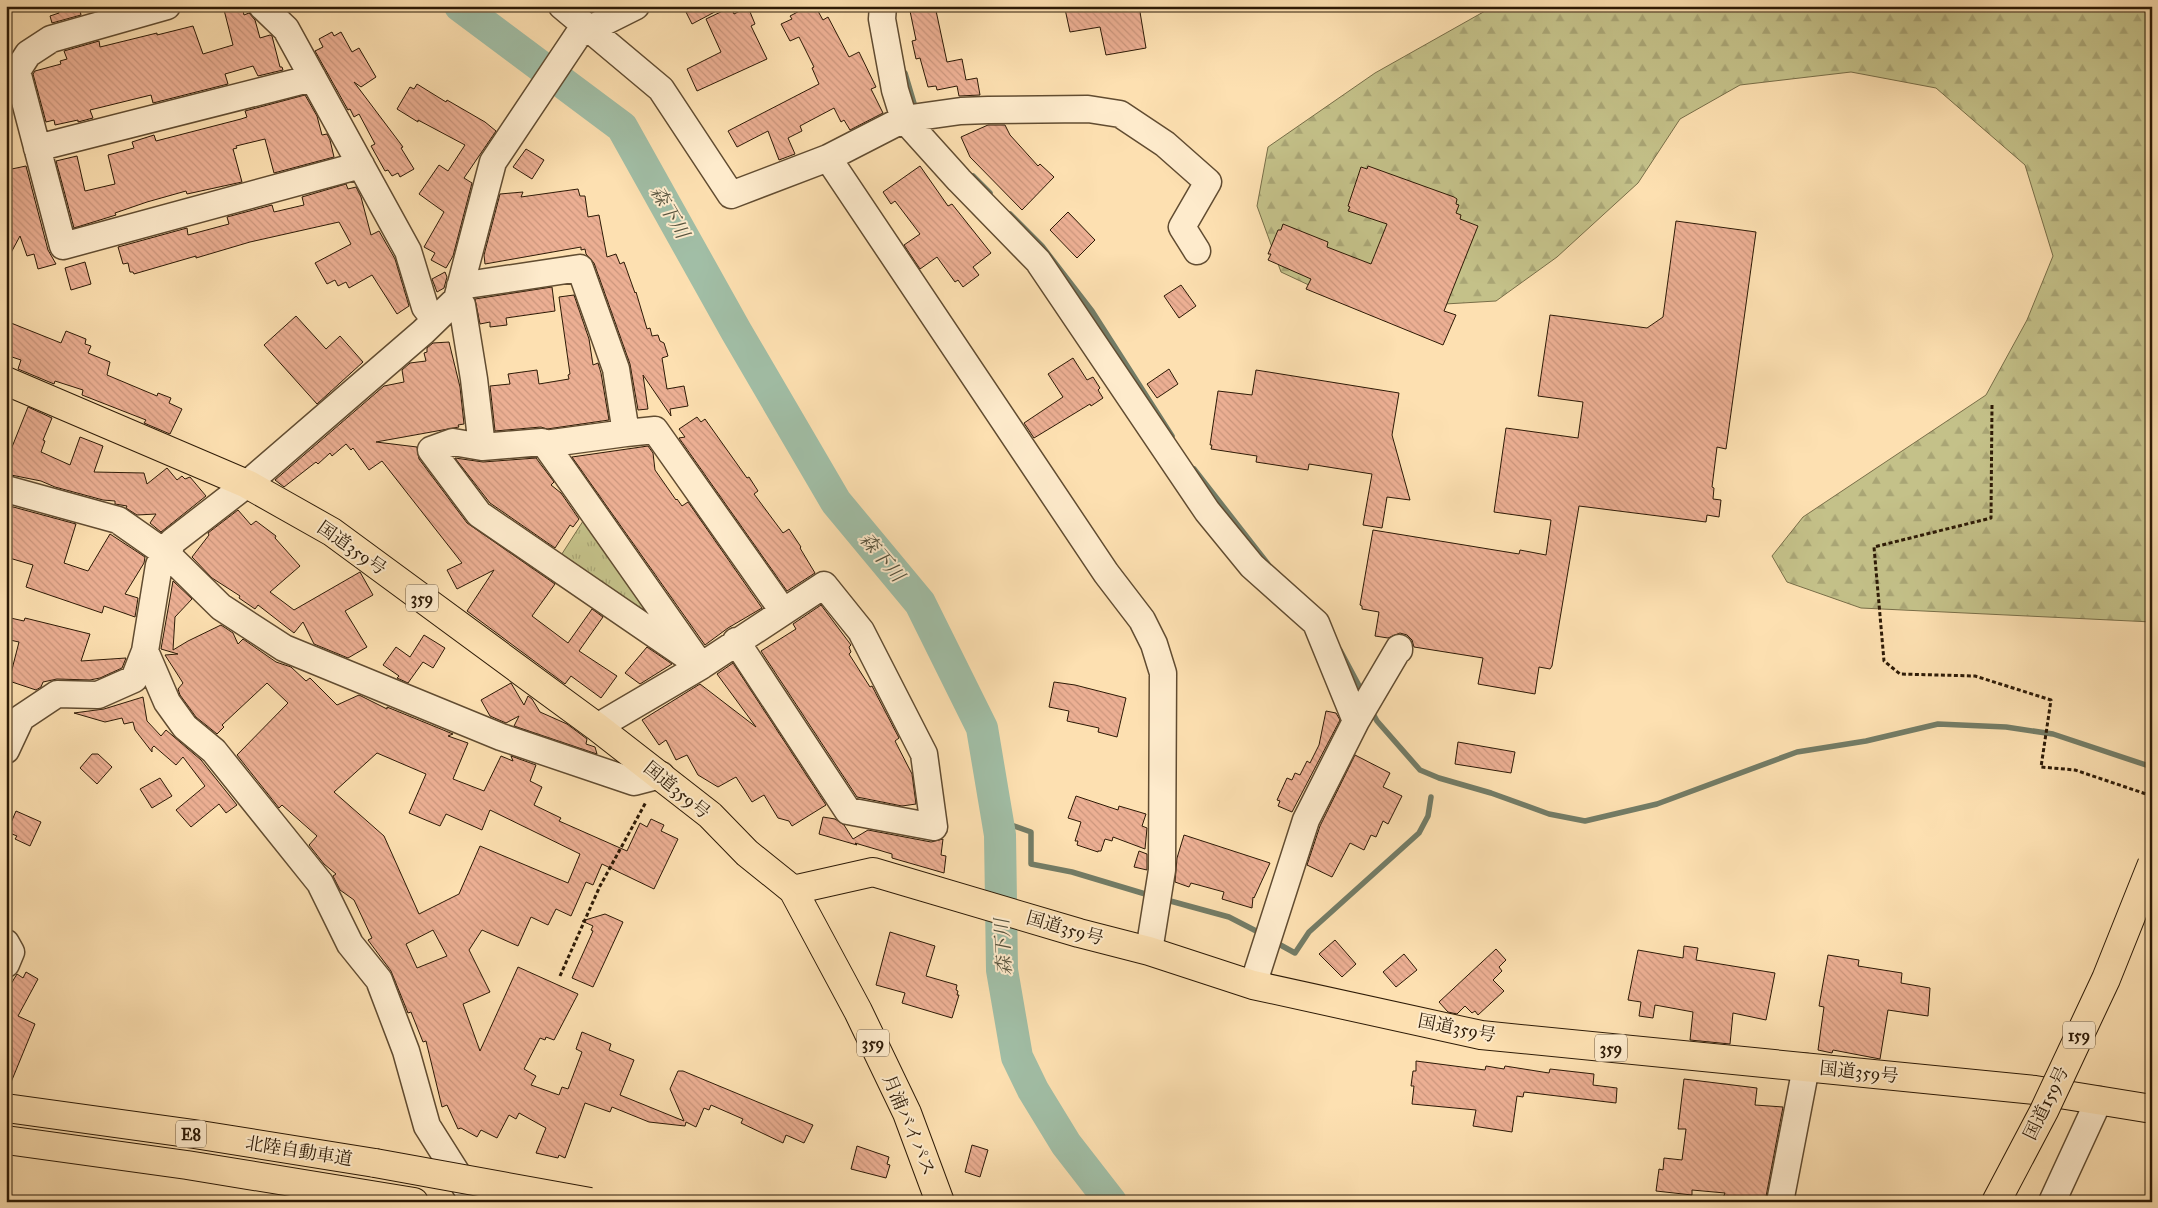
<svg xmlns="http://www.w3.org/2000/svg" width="2158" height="1208" font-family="'IM FELL Great Primer','Noto Serif JP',serif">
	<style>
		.forest { fill: url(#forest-firs); stroke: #786e48 }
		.park { fill: url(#park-tufts); stroke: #786e48 }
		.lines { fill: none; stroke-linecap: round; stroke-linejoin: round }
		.stream { stroke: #737c66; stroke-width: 5.5 }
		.river { stroke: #a1bea6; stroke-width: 32 }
		.building { fill: url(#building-back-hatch); stroke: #2d1a06; fill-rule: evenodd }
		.minor-casing { stroke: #614c31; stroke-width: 29 }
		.highway-casing { stroke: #2d1a06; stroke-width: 30 }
		.path { stroke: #2d1a06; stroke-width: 3; stroke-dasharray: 4 2.5; stroke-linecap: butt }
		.minor { stroke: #feebcc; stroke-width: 26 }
		.highway { stroke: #fde0b1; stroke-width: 28 }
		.highway-bridge-casing { stroke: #2d1a06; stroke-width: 30; stroke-linecap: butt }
		.highway-bridge { stroke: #fde0b1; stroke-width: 28 }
		.labels { text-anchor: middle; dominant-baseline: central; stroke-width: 4; stroke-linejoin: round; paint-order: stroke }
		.shield { fill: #feebcc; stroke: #6c5941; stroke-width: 1 }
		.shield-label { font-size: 16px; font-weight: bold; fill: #2d1a06 }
		.street-label { font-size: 18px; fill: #2d1a06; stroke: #feebcc }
		.water-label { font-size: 19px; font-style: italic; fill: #56533e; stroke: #feebcc }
	</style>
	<defs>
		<pattern id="forest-firs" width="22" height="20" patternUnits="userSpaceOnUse" patternTransform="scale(1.25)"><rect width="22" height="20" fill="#c4c189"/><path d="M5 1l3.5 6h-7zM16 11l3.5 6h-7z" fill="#a9a575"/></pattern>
		<pattern id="park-tufts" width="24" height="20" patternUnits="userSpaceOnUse" patternTransform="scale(1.25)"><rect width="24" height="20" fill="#c4c189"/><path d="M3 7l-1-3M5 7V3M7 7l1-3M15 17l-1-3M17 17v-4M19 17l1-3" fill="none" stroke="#a9a575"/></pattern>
		<pattern id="building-back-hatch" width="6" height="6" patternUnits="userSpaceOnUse" patternTransform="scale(1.25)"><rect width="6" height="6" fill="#ecaf93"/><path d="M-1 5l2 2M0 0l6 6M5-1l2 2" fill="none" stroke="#cb967d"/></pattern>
	</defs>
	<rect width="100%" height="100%" fill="#fde0b1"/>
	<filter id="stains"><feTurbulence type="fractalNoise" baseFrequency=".004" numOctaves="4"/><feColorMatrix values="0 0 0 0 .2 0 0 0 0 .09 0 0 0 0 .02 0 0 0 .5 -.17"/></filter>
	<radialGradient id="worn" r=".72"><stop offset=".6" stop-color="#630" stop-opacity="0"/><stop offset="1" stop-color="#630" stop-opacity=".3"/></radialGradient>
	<path class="forest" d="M1494,6H2152V622L1861,608L1787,582L1772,556L1803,517L1986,395L2027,320L2053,256L2025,165L1936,88L1851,72L1740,85L1680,119L1638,183L1557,257L1496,301L1360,309L1281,272L1257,206L1268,147L1375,73Z"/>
	<path class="park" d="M585,518L664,634L558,560Z"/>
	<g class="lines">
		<path class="stream" d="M905,73L916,110
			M973,176L990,193
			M1010,214L1042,246L1092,311L1172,436
			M1194,469L1268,564
			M1340,650L1364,695
			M1371,710L1377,721L1420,770L1439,778L1491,793L1549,814L1585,821L1657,804L1797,752L1866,741L1938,724L2006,727L2053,734L2152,767
			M997,820L1031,832V864L1072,872L1152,896
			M1163,899L1229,917L1262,934
			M1275,942L1295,953L1309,932L1419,833L1428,816L1431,797"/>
		<path class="river" d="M460,6L622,127L736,331L836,502L920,603L982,728L1000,835L1002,970L1017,1057L1033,1090L1066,1144L1111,1202"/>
	</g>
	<path class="building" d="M57,6H79L81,15L52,23L50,16L59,13Z
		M223,6H242L244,15L249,13L255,20L260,38L270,35L272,36L280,67H282L283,70L258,76L253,66L225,74L228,84L153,103L151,95L90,110L93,118L78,122V120L55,125L54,120L46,122L33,74L35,71L61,64L60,61L67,59L64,51L99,41L100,47L157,33V35L193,26L203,54L233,45Z
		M683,6H726L692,24Z
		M809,6H815L823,20L828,17L849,57L859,52L876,87L871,89L883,113L850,130L844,120L841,122L834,108L800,126L802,131L788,138L795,154L779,160L768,131L737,147L728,131L819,84L812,68L814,67L799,37L790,41L781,24L792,19L790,16Z
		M935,6L947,62L962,59L966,80L977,78L980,95L959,96L957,86L937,90L936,86L928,87L920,58L916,59L912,41L916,40L910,11Z
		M1076,6H1139L1146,48L1106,55L1100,27L1070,32L1065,9Z
		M731,7L734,14L748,7L755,24L751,26L767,59L697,91L687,69L721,52L706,19Z
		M332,32L334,36L341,32L352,52L359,48L376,77L361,87L354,82L403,147L401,148L414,169L400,177L398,173L392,176L388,170L385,171L371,146L375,144L359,114L354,117L350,109L348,110L315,51L323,47L319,39Z
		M417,84L446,102L447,100L485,122L496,131L464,178L472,183L453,256L446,268L431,260L435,253L424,247L444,212L419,194L439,165L448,171L465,145L418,120V122L397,109L410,87L414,89Z
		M305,95L317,116L322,135L327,134L330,140L334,157L274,173L265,139L236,146L237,148L233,149L242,182L187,194L186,191L147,202L115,213L116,215L74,228L56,161L77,156L85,191L115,184L108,155L134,148L132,142L154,135L156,141L241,119L247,117L245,111Z
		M988,125H1005L1010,135L1038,166L1040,164L1054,177L1022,210L970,157L961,137Z
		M526,149L544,160L532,179L513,167Z
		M26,166L48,250L56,264L38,269L34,254L27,256L20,236L6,262V192L12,191L7,170Z
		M920,166L948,206L952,204L991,253L973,267L979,275L963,287L958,280L955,282L937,257L920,269L904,245L920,234L895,201L891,204L883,192Z
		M1368,166L1454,197L1457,199L1456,204L1459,205L1456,213L1461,215L1460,219L1478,226L1444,311L1456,315L1443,345L1306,289L1311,279L1268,260L1271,254H1268L1278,230H1281L1283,224L1328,242L1327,247L1371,264L1387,224L1348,211L1350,207L1348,206L1361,167L1367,169Z
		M346,184L348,189L356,187L361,197L371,235L379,231L395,259L409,306L397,314L372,275L349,288L346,282L338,286L335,280L327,284L315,263L351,244L339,222L250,242L196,258V256L134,274L133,272H130L128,263L123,264L118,247L187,228L188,235L229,224L227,217L272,205L274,212L304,205L302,197Z
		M578,189L580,196H585L588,217L599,215L607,257L616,254L620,264L624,262L635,293L636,292L647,329L650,328L652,336L658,335L660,341L664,343L668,356L662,358L667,389L684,386L688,406L670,409L671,416L643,375L648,409L638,410L630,364L594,263L586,254L585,249L581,250V247L485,264L484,255L500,194L523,192L521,197Z
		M1068,212L1095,240L1077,258L1050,230Z
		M1676,221L1756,232L1726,449L1717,447L1712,487L1714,488L1713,499L1721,500L1719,517L1707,515L1706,522L1579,506L1552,666L1550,669L1539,667L1535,694L1478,684L1483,658L1414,647L1412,640L1407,635L1400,633L1388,638L1375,636L1379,612L1362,609V606L1360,605L1373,530L1519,554L1520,550L1546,555L1551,520L1494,512L1506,428L1578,438L1583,402L1538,396L1550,315L1647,328L1663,317Z
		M85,262L91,284L71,290L65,268Z
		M445,272L447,277L444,288L437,292L432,279Z
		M1181,285L1196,306L1179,318L1164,296Z
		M552,287L555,311L506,318L507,325L490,327V322L480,324L475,299Z
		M574,295L589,339L593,365L598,363L601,373L609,420L547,429L541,427L495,431L490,386L510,384L508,374L537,370L539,384L569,379L568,375L570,374L559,297Z
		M296,316L326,349L340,336L363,362L317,404L264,345Z
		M6,321L61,343L66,331L86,339L85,344L91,346L88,353L110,362L107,375L157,396L158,393L171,398L169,403L182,409L170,434L144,423L146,420L82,395L83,390L55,381L54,384L18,369L21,360L6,355Z
		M449,342L460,387L464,424L458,425L459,427L376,442L417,447L419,459L467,523L555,584L532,616L568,643L592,609L603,617L579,651L617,676L601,698L571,676L565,684L467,611L494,570L457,589L447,570L462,563L382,461L369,470L353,448L351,450L346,444L332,456L330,453L318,464L316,462L284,487L275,480L384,386L404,382L402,370L410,363L426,361L424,353L427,352V348L433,343Z
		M1073,358L1087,380L1093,377L1100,388L1098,390L1103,398L1091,406L1090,404L1034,438L1024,423L1063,397L1048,374Z
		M1169,369L1178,384L1157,398L1147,384Z
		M1256,370L1399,393L1392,435L1410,500L1387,497L1382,528L1363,525L1372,474L1309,464L1308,470L1256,462L1257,456L1211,449L1212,445H1210L1218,391L1252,395Z
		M28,407L52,418L43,440L45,441L41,452L70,465L80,437L103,446L94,472L144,473L147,484L167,468L177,480L182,476L185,479L190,477L206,496L161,532L150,523L156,514L137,515L126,508L127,506L115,504V501L103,500L55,487L41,481L6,474V451L10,452Z
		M697,417L701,422L705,419L747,478L749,477L758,491L754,494L783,533L789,529L801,547L800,548L815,573L787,591L679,438L685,437L679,429Z
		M648,446L653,453L655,470L676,500L677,499L682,506L688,502L762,608L728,628L705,645L572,457Z
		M455,458L483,462L536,458L554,482L551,485L561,493L579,519L573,527L570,525L555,548L490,503Z
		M6,505L76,524L64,563L88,571L110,534L145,557L144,563L125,594L138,598L135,617L104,606L102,613L26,587L33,565L6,557Z
		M238,510L251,525L256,521L276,536L275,538L300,566L270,592L294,610L360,572L373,595L345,611L367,647L348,658L314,644L303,622L294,633L258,605L255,609L239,598L240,596L212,578L192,557L209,535L208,533Z
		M173,581L192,599L175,617L173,650L188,641L221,625L233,633L238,644L243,639L276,662L291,667L306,681L310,678L337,705L359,695L387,709V707L453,734L448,736L468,743L453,779L484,791L501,756L513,761L511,756L536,765L530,781L542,787L534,805L561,818L559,821L627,851L640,823L647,827L651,819L664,825L661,831L678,839L654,889L602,864L593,885L586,882L571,916L556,909L548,925L531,917L518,946L482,930L469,950L490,992L463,1004L480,1051L518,967L578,994L554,1040L546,1037L545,1040L540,1038L524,1069L536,1076L531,1085L559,1095L562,1087L568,1089L582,1052L576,1049L582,1032L611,1044L609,1050L634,1060L620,1095L684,1121L670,1089L678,1071H683L813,1125L804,1143L786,1135L783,1143L741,1123L743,1119L711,1105L709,1110L704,1108L696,1127L686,1122L685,1126L649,1122L612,1107L610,1112L585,1103L565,1158L559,1155L558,1158L536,1153L546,1128L519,1113L516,1119L509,1115L497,1138L481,1130L477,1137L461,1128L458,1129L447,1105L442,1107L426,1041L423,1042L411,1012L408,1013L391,971L368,940L372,938L354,900L340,890L333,876L336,874L324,864L309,845L317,836L282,805L279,808L237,755L288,703L267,683L222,725L224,727L217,734L196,717L180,695L178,689L183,683L165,655L178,654L161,649ZM377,753L426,774L409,813L440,826L446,814L482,830L490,810L580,854L568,883L480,846L459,894L419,914L384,836L334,792ZM433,930L447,956L417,968L406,944Z
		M821,605L851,645L849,647L851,652L849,654L870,687L872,686L899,738L895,741L912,774L916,804L902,806L857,797L761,651L796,629L793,624Z
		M6,617L24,621L25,618L90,634L81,661L126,658L122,668L100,678L90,680L57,679L43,682L41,687L36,690L9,681L19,642L10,640L11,637L6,636Z
		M424,635L445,648L433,668L423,662L408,683L397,678L399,676L383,665L396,647L410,657Z
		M647,647L672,664L640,684L625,673Z
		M733,663L826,805L792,826L789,821L778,818L764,795L752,802L736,777L718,787L698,775L687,755L676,760L666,740L659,745L642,720L700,684L756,727L717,674Z
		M1054,682L1075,685L1126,698L1117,737L1098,732L1099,728L1067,721L1069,711L1049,707Z
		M511,683L524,705L528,696L532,699L540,712L567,724L587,739L586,744L595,747L597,754L514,726L519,716L506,723L490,716L481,700Z
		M143,697L147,721L161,736L166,730L201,760L237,805L226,813L219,804L191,827L176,810L205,786L183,757L176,765L154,746L152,748V752L135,730L133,722L124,724L122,718L105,722L74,713L104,709Z
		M1326,711L1336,713L1340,720L1292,812L1278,806L1280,801L1277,800L1287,778L1292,780L1295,773L1300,775L1307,761L1310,763L1319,745Z
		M1458,742L1515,752L1511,773L1455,764Z
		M92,754H98L112,767L97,784L80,768Z
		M1355,755L1390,773L1383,787L1402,796L1388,824L1383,821L1376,837L1371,835L1364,850L1350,843L1332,877L1307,865L1320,826Z
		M160,778L172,796L152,808L140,789Z
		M1076,796L1118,810L1119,806L1146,814L1142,826L1147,828L1145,849L1113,837L1112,841L1105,839L1101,851H1098V852L1077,845L1078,841H1075L1081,822L1068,818Z
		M16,811L41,822L30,846L15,839L17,836L7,832Z
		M823,817L835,819L844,825L853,839L868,830L931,842L943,839L941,855L946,856L944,873L892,858V854L855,843L857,845L819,834Z
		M1184,835L1270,863L1254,898L1253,897L1252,908L1222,899L1224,892L1191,883L1189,887L1175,882L1177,858Z
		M1139,851L1147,854V870L1134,867Z
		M605,914L623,922L593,987L572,978L593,931L591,930L593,926L582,921Z
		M890,932L935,946L926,976L957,985L956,990L958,991L957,995H959L952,1018L902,1003L905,993L876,985Z
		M1335,940L1356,964L1342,977L1319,954Z
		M1684,946L1698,948L1696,960L1775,973L1766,1020L1733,1013L1730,1044L1690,1040L1693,1012L1655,1005L1653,1018L1639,1016L1641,1002L1628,1000L1638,950L1683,958Z
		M1496,949L1506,960L1499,967L1502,971L1493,980L1504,991L1478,1015L1475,1011L1472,1013L1465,1006L1457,1014L1448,1012L1439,1002Z
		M1404,954L1417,970L1396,987L1383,972Z
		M1828,955L1859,960L1858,966L1902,973L1901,983L1930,988L1928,1016L1888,1010L1880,1059L1833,1050L1832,1053L1818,1050L1824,1007L1819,1006Z
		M26,972L38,979L18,1016L35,1024L7,1092L6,992L17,974L23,978Z
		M1416,1061L1485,1070L1486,1066L1504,1069L1505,1066L1549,1073L1550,1069L1594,1074L1593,1085L1617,1088L1616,1103L1524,1092L1523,1097L1517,1096L1512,1132L1473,1126L1476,1110L1412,1104L1414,1086H1411L1413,1071H1416Z
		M1684,1079L1757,1088L1755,1105L1783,1107L1765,1202L1723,1198L1725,1193L1692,1190V1195L1656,1191L1659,1169L1663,1170L1664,1158L1682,1160L1686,1129H1678Z
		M972,1145L988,1150L980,1177L965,1172Z
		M857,1146L889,1157L887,1164L890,1165L886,1178L851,1169Z"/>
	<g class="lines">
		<g class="minor-casing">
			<path id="minor" d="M167,6L51,39L28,54L17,71L63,246L361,165
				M262,6L286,29L408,251L425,307L435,320
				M562,6L661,89L731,195L828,158L904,119L961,111L988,110L1088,109L1120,114L1165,144L1208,182L1182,227L1197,251
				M883,6L882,19L895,90L904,119L959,180L1038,261L1207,511L1252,566L1316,623L1356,721
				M37,148L313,78
				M828,158L1106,573L1142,620L1154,644L1163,673L1162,870L1149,951
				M460,286L580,268L616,369L626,433L545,444
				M457,299L462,305L474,379L482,447
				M626,433L655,430L783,611
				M453,442L482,447L542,442L545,444L701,666L479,514L431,450Z
				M6,489L118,520L168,555L221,607L284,648L501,737L634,782L661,775
				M145,651L167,702L185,727L214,751L320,883L350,944L379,980L406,1051L427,1126L475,1202
				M597,727L701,666L824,585L861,631L924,754L934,827L848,811L736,641
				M6,750L21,718L57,694L98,695L134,679L145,651L159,565L168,555L172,542L247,484L423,332L457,299L493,162L578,35L636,6
				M6,943L11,952L6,964
				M1253,985L1306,820L1356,721L1399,648V650
				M1780,1202L1806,1067
				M2052,1202L2099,1100"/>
		</g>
		<g class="highway-casing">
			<path id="highway" d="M6,381L247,484L332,532L597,727L710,815L747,853L793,890L858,1011L907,1113L940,1202
				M793,890L873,872L1079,933L1149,951L1253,985L1481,1035L2035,1090L2152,1109
				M6,1108L194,1134L375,1163
				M6,1140L187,1165L414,1202"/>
		</g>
		<path class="path" d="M1992,405L1991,518L1874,547L1884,661L1900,674L1975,676L2051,700L2041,767L2075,770L2152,796
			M560,976L600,886L646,802"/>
		<use href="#minor" class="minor"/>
		<use href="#highway" class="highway"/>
		<g class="highway-bridge-casing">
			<path id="highway-bridge" d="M375,1163L590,1202
				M1996,1202L2044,1111L2106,979L2152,864"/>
		</g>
		<use href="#highway-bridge" class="highway-bridge"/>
	</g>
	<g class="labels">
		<g class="shield">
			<rect x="406" y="584.5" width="32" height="27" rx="4"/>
			<rect x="2063" y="1021.5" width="32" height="27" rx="4"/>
			<rect x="857" y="1029.5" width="32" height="27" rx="4"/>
			<rect x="1595" y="1034.5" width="32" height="27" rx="4"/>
			<rect x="176" y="1120.5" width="30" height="27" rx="4"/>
		</g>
		<g class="shield-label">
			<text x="422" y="598">359</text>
			<text x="2079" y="1035">159</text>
			<text x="873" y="1043">359</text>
			<text x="1611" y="1048">359</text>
			<text x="191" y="1134">E8</text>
		</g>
		<g class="street-label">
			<text transform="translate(352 548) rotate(35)">国道359号</text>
			<text transform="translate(677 790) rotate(39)">国道359号</text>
			<text transform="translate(1065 928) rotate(16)">国道359号</text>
			<text transform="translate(1457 1028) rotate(11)">国道359号</text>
			<text transform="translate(1859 1072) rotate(6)">国道359号</text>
			<text transform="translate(2046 1103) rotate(-64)">国道159号</text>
			<text transform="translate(909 1125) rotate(67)">月浦バイパス</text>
			<text transform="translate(299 1151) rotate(9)">北陸自動車道</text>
		</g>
		<g class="water-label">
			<text transform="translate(670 212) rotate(60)">森下川</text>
			<text transform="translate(882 557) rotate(50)">森下川</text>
			<text transform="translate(1003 947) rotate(-93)">森下川</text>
		</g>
	</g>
	<rect width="2158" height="1208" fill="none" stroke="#fde0b1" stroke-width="25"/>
	<rect x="8" y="8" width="2143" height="1193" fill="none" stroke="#2d1a06" stroke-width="2.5"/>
	<rect x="12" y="12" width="2133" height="1183" fill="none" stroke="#2d1a06"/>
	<rect width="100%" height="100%" filter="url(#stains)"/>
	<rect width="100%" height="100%" fill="url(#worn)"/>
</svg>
